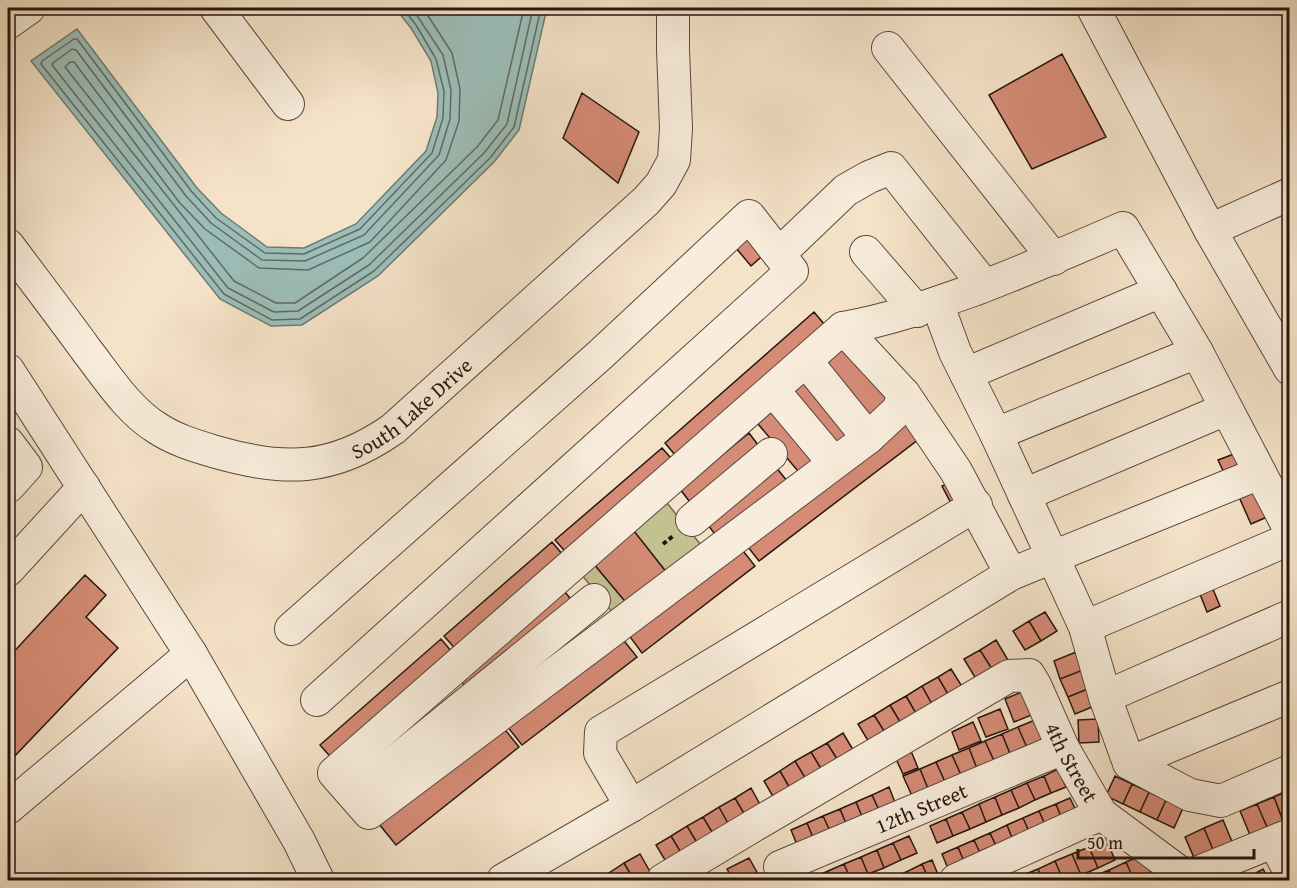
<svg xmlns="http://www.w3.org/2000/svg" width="1297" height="888" font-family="'Gentium Book Plus',serif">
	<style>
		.green { fill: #c4c191; stroke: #756c50; stroke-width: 1.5 }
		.water { fill: #9cbeb8; stroke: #6d7b74; stroke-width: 1.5 }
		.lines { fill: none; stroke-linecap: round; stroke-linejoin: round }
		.shore { stroke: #616a64; stroke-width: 1.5 }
		.building { fill: #d58b76; stroke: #26160f; stroke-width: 1.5 }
		.minor-casing { stroke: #5a493e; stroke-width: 34 }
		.path { stroke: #26160f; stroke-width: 4; stroke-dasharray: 4.5 3; stroke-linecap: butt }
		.minor { stroke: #f8eddc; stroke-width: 32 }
		.labels { text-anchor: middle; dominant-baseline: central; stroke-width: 5; stroke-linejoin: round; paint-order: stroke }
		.street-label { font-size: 21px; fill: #26160f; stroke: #f8eddc }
	</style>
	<rect width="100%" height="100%" fill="#f5e3c9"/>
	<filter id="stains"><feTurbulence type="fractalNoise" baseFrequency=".00333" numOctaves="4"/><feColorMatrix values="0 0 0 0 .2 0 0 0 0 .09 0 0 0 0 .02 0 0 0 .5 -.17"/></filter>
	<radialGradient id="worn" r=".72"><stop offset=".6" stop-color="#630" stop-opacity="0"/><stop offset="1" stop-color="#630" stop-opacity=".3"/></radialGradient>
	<path class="green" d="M663,498L705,550L617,618L577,569Z"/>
	<path class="water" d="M395,8H547L519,130L494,162L378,276L302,325L271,326L220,299L31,61L77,29L197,188L221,213L267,247L304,248L356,224L426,151L437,117L438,93L431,61L411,28Z"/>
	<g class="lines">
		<path class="shore" d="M403,8L416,25L436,59L444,91L443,118L432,153L360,229L304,254L265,253L216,218L192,192L77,39H74L42,61L41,64L224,294L272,320L300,319L374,271L490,158L514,127L541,8
			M412,8L443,55L451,90L450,119L439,155L364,235L305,261L262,260L211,223L186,196L76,50L72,49L53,63L52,65L228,288L274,312L298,311L369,265L484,153L507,124L533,8
			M423,8L452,53L460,89L459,121L446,160L370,242L308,270L259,268L205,229L179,202L74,62H70L65,67L234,281L276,303H295L363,258L477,147L498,120L524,8"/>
	</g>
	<path class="building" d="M1062,54L1106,137L1032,169L989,95Z
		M582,93L639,132L618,183L563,138Z
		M754,234L768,251L751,266L736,248Z
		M814,312L830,331L681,462L665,443Z
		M842,344L894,407L874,424L821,362Z
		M803,377L852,437L831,455L782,394Z
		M774,400L824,459L803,477L753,418Z
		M905,420L919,439L759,561L744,542Z
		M749,433L765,454L696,510L680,489Z
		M662,448L678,466L572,559L555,540Z
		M1234,454L1241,470L1226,477L1218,460Z
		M771,461L787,481L717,537L702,517Z
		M953,481L964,502L953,507L942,486Z
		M1256,490L1267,517L1251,524L1239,497Z
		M634,531L667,573L628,605L593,563Z
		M552,542L568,561L460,654L444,636Z
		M740,547L755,566L642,653L628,634Z
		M85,575L106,595L86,617L118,648L10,761L8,758V658Z
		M1210,582L1220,606L1207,612L1198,589Z
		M565,592L578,608L473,696L460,680Z
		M1045,612L1057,631L1041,641L1029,621Z
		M1029,621L1041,641L1025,650L1013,631Z
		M621,637L637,657L522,745L507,726Z
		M441,639L457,658L336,763L320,745Z
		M996,640L1008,660L992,669L980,650Z
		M980,650L992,669L976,679L964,659Z
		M1076,652L1083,670L1060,679L1054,661Z
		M951,669L963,688L949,696L938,677Z
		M1083,670L1090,688L1068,697L1060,679Z
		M938,677L949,696L933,706L922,686Z
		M922,686L933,706L917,715L906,696Z
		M1090,688L1097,705L1075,714L1068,697Z
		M1024,691L1034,714L1014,722L1005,699Z
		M906,696L917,715L902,725L890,705Z
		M890,705L902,725L886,734L874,715Z
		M1000,709L1008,729L986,737L978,718Z
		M874,715L886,734L870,744L858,724Z
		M1098,719L1099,742L1079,743L1078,720Z
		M1035,720L1044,742L1028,750L1018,727Z
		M973,722L981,741L959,750L952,732Z
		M502,726L519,747L396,845L379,824Z
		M1018,727L1028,750L1011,756L1002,734Z
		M843,733L855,753L839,762L827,743Z
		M1002,734L1011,756L995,763L985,741Z
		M985,741L995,763L978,771L969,748Z
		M827,743L839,762L823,772L811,752Z
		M969,748L978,771L962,777L952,755Z
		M911,751L918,768L903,774L895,757Z
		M811,752L823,772L807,781L795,761Z
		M952,755L962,777L946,784L936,762Z
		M795,761L807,781L791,790L780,771Z
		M936,762L946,784L929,791L920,769Z
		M920,769L929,791L913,798L903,776Z
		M1058,769L1066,787L1051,793L1044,776Z
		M780,771L791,790L775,800L764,781Z
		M1044,776L1051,793L1035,800L1027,783Z
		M1115,776L1132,784L1123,804L1106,796Z
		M1027,783L1035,800L1019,808L1011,790Z
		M1132,784L1149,792L1140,812L1123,804Z
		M889,787L896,805L880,812L872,795Z
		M751,788L762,808L746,817L735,798Z
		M1011,790L1019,808L1002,815L995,797Z
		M1290,790V818L1283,821L1274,797Z
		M1149,792L1166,800L1157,820L1140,812Z
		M872,795L880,812L863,819L856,802Z
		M995,797L1002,815L986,822L979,804Z
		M1274,797L1283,821L1267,827L1257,804Z
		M735,798L746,817L730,827L719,807Z
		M1070,798L1078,815L1063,822L1056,804Z
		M1166,800L1183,808L1174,828L1157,820Z
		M856,802L863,819L847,826L840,809Z
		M979,804L986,822L970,829L962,812Z
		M1056,804L1063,822L1047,829L1039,811Z
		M1257,804L1267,827L1250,835L1240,811Z
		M719,807L730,827L715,837L703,817Z
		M840,809L847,826L831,833L823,816Z
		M1039,811L1047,829L1031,836L1023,818Z
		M962,812L970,829L953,836L946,819Z
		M823,816L831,833L814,840L807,823Z
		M703,817L715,837L699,846L687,826Z
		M1023,818L1031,836L1014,843L1007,825Z
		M946,819L953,836L937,843L930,826Z
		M1223,820L1233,844L1214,852L1204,828Z
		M807,823L814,840L798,847L791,830Z
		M1007,825L1014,843L998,850L990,833Z
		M687,826L699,846L683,856L671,836Z
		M1204,828L1214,852L1195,860L1185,837Z
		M990,833L998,850L982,857L974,840Z
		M671,836L683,856L668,865L656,845Z
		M909,836L917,853L901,860L893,843Z
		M1106,839L1115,860L1098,868L1089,847Z
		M974,840L982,857L965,864L958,847Z
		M893,843L901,860L884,868L877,850Z
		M958,847L965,864L949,871L942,854Z
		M1089,847L1098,868L1081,875L1072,854Z
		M877,850L884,868L868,874L861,857Z
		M640,854L653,877L646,880H634L624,863Z
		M1072,854L1081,875L1068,880H1063L1055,861Z
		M1143,855L1152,876L1141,880H1134L1126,862Z
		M861,857L868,874L851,880L844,864Z
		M749,858L758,874L745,880H733L727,869Z
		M932,860L939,877L929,880L922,864Z
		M1055,861L1063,880H1043L1038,869Z
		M1126,862L1134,880H1114L1109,870Z
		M624,863L634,880H613L609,873Z
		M844,864L851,880H832L828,871Z
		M922,864L929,880H910L906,872Z
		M1038,869L1043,880H1023L1021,876Z
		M1263,869L1269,880H1246L1245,879Z
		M1109,870L1114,880H1094L1092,877Z
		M828,871L832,880H813L812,878Z
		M906,872L910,880H890V879Z
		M609,873L613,880H595Z
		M758,874L761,880H745Z"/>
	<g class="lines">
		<g class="minor-casing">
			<g id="minor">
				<path d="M216,8L288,104"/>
				<path d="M1093,8L1210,230"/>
				<path d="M8,23L29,8"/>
				<path d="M888,48L1054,259"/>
				<path d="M1290,194L1210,230L1290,369"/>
				<path id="s1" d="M8,245C34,280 61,315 87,351C108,378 128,410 157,428C175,440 196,446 216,452C285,472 333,471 393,429L646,201L661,184L674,160L676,128L673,49V8"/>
				<path d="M866,252L917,311"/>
				<path d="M779,254L846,190L869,177L891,168L984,285"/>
				<path d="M937,303L955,352L996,434L1085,627L1105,697L1129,763L1190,795L1221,801L1290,771"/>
				<path d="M843,328L904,394L956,471L1011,574"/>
				<path d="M806,361L868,438"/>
				<path d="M8,370L191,654L299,841L318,880"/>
				<path d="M966,374L1161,291"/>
				<path d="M773,390L834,463"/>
				<path d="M904,394L898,410L868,438L369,813L334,773L843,328C890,320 934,304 979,288C1028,269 1075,249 1123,228L1197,352L1290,530"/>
				<path d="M996,434L1197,352"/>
				<path d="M8,443L26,467L8,487"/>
				<path d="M1024,495L1226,409"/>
				<path d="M692,520L771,454"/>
				<path d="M8,570L84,487"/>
				<path d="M1085,627L1290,539"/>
				<path d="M291,629L600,355L749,216L792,271L317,700"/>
				<path d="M1105,697L1290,616"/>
				<path d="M1129,763L1290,696"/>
				<path d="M354,795L594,600"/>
				<path d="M631,806L600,753L601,732L976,505"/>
				<path d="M8,808L191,654"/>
				<path d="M1274,842L1290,872"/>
				<path id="s2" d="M780,867L1063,748"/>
				<path d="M503,880L631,806L1011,574L1260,473"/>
				<path id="s3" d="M663,880L753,826L1009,676L1029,675L1035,685L1063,748L1101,814L1186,877L1188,880"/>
				<path d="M956,880L1101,814"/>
				<path d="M1179,880L1290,835"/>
			</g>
		</g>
		<path class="path" d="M663,544L673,536"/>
		<use href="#minor" class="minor"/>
	</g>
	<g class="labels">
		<g class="street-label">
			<text stroke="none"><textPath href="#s1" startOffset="514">South Lake Drive</textPath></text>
			<text stroke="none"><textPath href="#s3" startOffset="519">4th Street</textPath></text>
			<text stroke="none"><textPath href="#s2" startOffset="153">12th Street</textPath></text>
		</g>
	</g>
	<rect width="1297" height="888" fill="none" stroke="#f5e3c9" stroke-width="30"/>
	<rect x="9" y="9" width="1279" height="870" fill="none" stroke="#26160f" stroke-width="3"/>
	<rect x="15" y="15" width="1267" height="858" fill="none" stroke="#26160f" stroke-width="1.5"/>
	<path d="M1078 849v9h176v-9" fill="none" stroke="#26160f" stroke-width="3"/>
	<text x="1087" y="849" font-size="18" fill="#26160f" stroke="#f8eddc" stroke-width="4.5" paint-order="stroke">50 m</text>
	<rect width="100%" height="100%" filter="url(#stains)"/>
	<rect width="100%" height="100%" fill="url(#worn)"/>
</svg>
